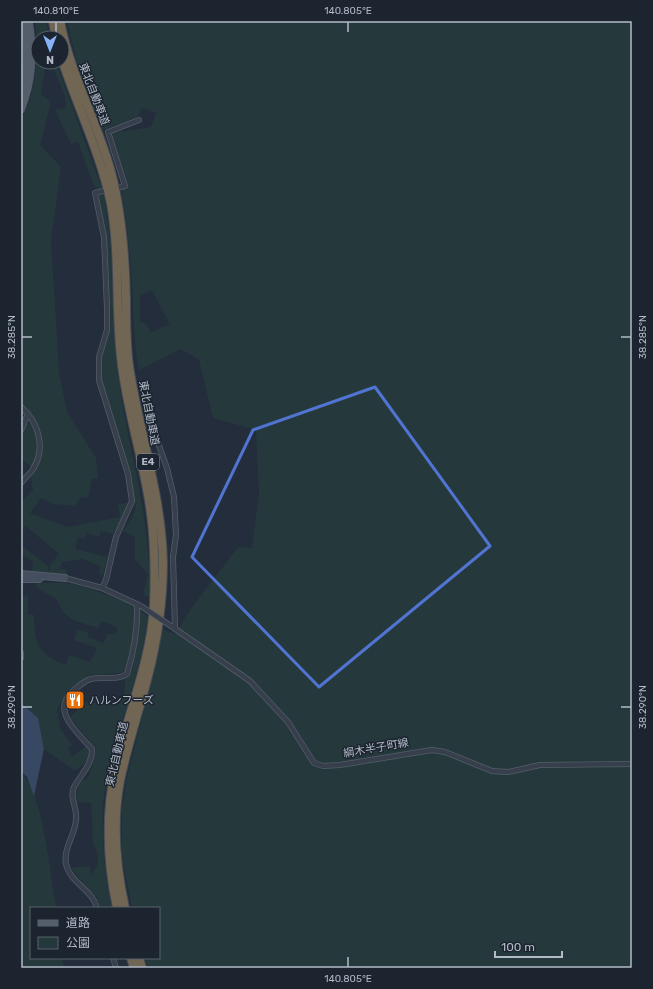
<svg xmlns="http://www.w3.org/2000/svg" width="653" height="989" font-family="Rubik,'Noto Sans JP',sans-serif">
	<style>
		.green { fill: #25393c; fill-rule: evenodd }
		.water { fill: #364862 }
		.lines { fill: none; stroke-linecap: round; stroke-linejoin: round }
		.street-casing { stroke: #545d69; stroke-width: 6 }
		.secondary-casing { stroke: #545d69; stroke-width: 8 }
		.primary-casing { stroke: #3f4854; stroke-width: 8 }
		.highway-casing { stroke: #424a56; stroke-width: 10 }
		.street { stroke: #363f4b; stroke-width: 4.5 }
		.secondary { stroke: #444e5e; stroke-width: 6 }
		.primary { stroke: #545e6b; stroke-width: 7 }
		.highway { stroke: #716553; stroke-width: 8 }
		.street-bridge-casing { stroke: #545d69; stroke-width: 6; stroke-linecap: butt }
		.street-bridge { stroke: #363f4b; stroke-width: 4.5 }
		.marked { fill: none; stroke: #5174d2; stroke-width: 3; stroke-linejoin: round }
		.ticks { fill: none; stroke: #b2bac7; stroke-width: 1.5 }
		.labels { text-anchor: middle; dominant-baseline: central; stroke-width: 3; stroke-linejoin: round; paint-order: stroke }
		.shield { fill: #1c2430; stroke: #858d9a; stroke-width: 1 }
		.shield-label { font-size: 10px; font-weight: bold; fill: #b2bac7 }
		.street-label { font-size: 11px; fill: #b2bac7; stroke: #1c2430 }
		.poi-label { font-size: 11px; fill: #b2bac7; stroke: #1c2430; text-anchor: start }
		.neatline { fill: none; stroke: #b2bac7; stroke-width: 1.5 }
		.ticks-label { font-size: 10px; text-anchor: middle; fill: #b2bac7 }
	</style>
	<rect width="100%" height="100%" fill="#232d3b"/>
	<path class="green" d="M35,21H46L50,38H38V62H56L102,189L99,190L94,186L78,142L71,144L55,110L66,108L65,96L53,67L45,69L41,94L51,102L40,145L61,167L51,239L59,372L67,412L96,458L98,478L92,479L88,497L80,498L75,506L53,504L41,498L30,513L67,527L120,517L118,504L129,503L124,516L113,534L101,531L99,537L87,533L84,539L78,538L75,549L108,557L103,575L99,574L100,566L82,559L62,562L60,568L67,570L66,576L49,574L50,565L59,554L26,526L21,531V502L33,490L31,476C48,453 43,422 21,405V119C38,91 38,52 35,21Z
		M67,21H632V968H148L145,958H159V908H132L122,856V809L127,777L153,675L162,629L175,634L190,610L238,547L252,548L259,494L256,430L213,418L199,360L181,349L139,370C133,341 134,313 132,284C130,253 127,220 121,189L129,187L111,133L151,127L156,113L142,108L137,117L103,130L78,67ZM152,290L170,324L151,332L147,325L140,321V296Z
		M103,193C116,254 110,314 118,375C128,451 152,518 149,597L143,594L148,574L135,560V537L123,531L131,520L136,507L129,473L101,383L100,359L108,333L106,244L97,198L99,194Z
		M31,423C39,440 39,451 32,468L21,459V438L26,424Z
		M21,545L48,566V573L32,572L33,562L21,553Z
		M37,583H69L100,592L134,605C137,626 133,650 125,671L121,673L90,675L68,691L57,709L60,728L72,745L68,749L72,757L86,746L89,750V760L75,771L44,749L38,718L21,703V661H24L21,636V596L28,595V614L34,615C35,644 37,654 66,665L69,655L90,662L97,648L74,640L77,629L88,633L89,638L104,643L107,634H115L118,628L102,621L98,628L72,620L63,612L56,599L36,587Z
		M139,611L148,616C145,636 142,656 136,676C123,718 107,761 103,805C101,840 105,874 112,908H100L97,898L71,868L89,866L92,876L98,863V853L93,843L91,803L77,802C77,791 77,782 88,778L94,760L96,748L70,718L85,702L118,705L124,695L125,680L132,669Z
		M21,771C44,796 50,873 56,908H31V958H62L64,968H21Z"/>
	<path class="water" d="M21,703L38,718L44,749L34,796L27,777L21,771Z"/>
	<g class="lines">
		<g class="street-casing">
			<path id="street" d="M120,187L125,186L108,132L139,120
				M146,398L153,429L167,468L174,497L176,535L173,557L175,629
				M21,407C39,422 46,449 33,469C30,474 25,478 21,483
				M21,430L28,414
				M65,578L102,588L139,605
				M102,588L106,580L116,537L132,501L128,474L99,380V357L107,330V308L104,237L95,193L103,191
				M171,626L250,681L288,722L314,763L323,766L340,765L432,750L445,752L492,771L508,772L540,765L632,764
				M21,653V658
				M97,908C92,889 70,883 66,864C63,849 75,835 76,820C78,809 69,798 74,787C81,774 93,764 92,749C78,733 50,711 73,691C78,687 85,680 91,679C102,676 118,681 127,674C134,651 138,627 137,604
				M113,958L116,968"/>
		</g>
		<g class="secondary-casing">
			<path id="secondary" d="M21,574L65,578
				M21,579H39"/>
		</g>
		<g class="primary-casing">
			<path id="primary" d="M21,93C28,69 28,46 23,21
				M21,110C33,80 34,52 29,21"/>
		</g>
		<g class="highway-casing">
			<path id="highway" d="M53,21L56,38
				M60,21C70,74 97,120 111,172C122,213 125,255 126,298C126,321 126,344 129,366C139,432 162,496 163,563C163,603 157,642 147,680C138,714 127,747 120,781C112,823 116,867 125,908
				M62,60C78,108 101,155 111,204C121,260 114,317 123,373C130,421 145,467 151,514C155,544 155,575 154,605C151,661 128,712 116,766C105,813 107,861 117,908
				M131,958L134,968
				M139,958L142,968"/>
		</g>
		<use href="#street" class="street"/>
		<use href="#secondary" class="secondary"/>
		<use href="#primary" class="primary"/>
		<use href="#highway" class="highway"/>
		<g class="street-bridge-casing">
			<path id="street-bridge" d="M141,606L171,626"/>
		</g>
		<use href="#street-bridge" class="street-bridge"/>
	</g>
	<path class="marked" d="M375,387L490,546L319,687L192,557L253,430Z"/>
	<path class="ticks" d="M56,22V32M348,22V32M22,337H32M621,337H631M22,707H32M621,707H631M348,957V967"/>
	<defs>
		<g id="restaurant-square" transform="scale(1)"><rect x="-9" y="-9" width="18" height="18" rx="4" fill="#e8710a" stroke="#1c2430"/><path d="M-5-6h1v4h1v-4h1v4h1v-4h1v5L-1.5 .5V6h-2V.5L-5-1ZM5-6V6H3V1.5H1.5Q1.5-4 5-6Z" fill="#fff"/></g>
	</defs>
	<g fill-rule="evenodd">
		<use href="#restaurant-square" x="75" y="700"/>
	</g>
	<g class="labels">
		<rect class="shield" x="137" y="454" width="22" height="16" rx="3"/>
		<g class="shield-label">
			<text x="148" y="462">E4</text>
		</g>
		<g class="street-label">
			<text transform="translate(94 94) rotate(69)">東北自動車道</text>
			<text transform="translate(149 413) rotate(79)">東北自動車道</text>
			<text transform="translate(376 748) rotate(-10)">綱木半子町線</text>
			<text transform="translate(117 754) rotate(-77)">東北自動車道</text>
		</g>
		<g class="poi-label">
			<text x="89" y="700">ハルンフーズ</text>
		</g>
	</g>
	<rect width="653" height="989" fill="none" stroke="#1c2430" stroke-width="44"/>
	<rect x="30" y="907" width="130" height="52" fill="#1c2430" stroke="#58606c"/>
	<rect x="38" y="920" width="20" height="6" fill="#545e6b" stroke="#58606c"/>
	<text x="66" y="927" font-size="12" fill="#b2bac7">道路</text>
	<rect x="38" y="937" width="20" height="12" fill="#25393c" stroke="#58606c"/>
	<text x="66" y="947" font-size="12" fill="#b2bac7">公園</text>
	<g transform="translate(50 50) rotate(180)"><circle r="19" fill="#1c2430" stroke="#58606c"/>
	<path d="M0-3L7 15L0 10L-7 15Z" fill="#87b3f6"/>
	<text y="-6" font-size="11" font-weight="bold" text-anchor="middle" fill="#b2bac7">N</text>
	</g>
	<path d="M495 951v6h67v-6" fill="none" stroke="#b2bac7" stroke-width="2"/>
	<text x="501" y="951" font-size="12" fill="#b2bac7" stroke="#1c2430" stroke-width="3" paint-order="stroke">100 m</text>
	<rect x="22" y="22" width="609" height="945" class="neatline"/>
	<g class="ticks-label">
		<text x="56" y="14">140.810°E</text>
		<text x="348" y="14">140.805°E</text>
		<text transform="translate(642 337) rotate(-90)" y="4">38.285°N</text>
		<text transform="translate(11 337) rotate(-90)" y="4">38.285°N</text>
		<text transform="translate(11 707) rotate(-90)" y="4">38.290°N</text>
		<text transform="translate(642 707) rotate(-90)" y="4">38.290°N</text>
		<text x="348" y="982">140.805°E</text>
	</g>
</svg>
